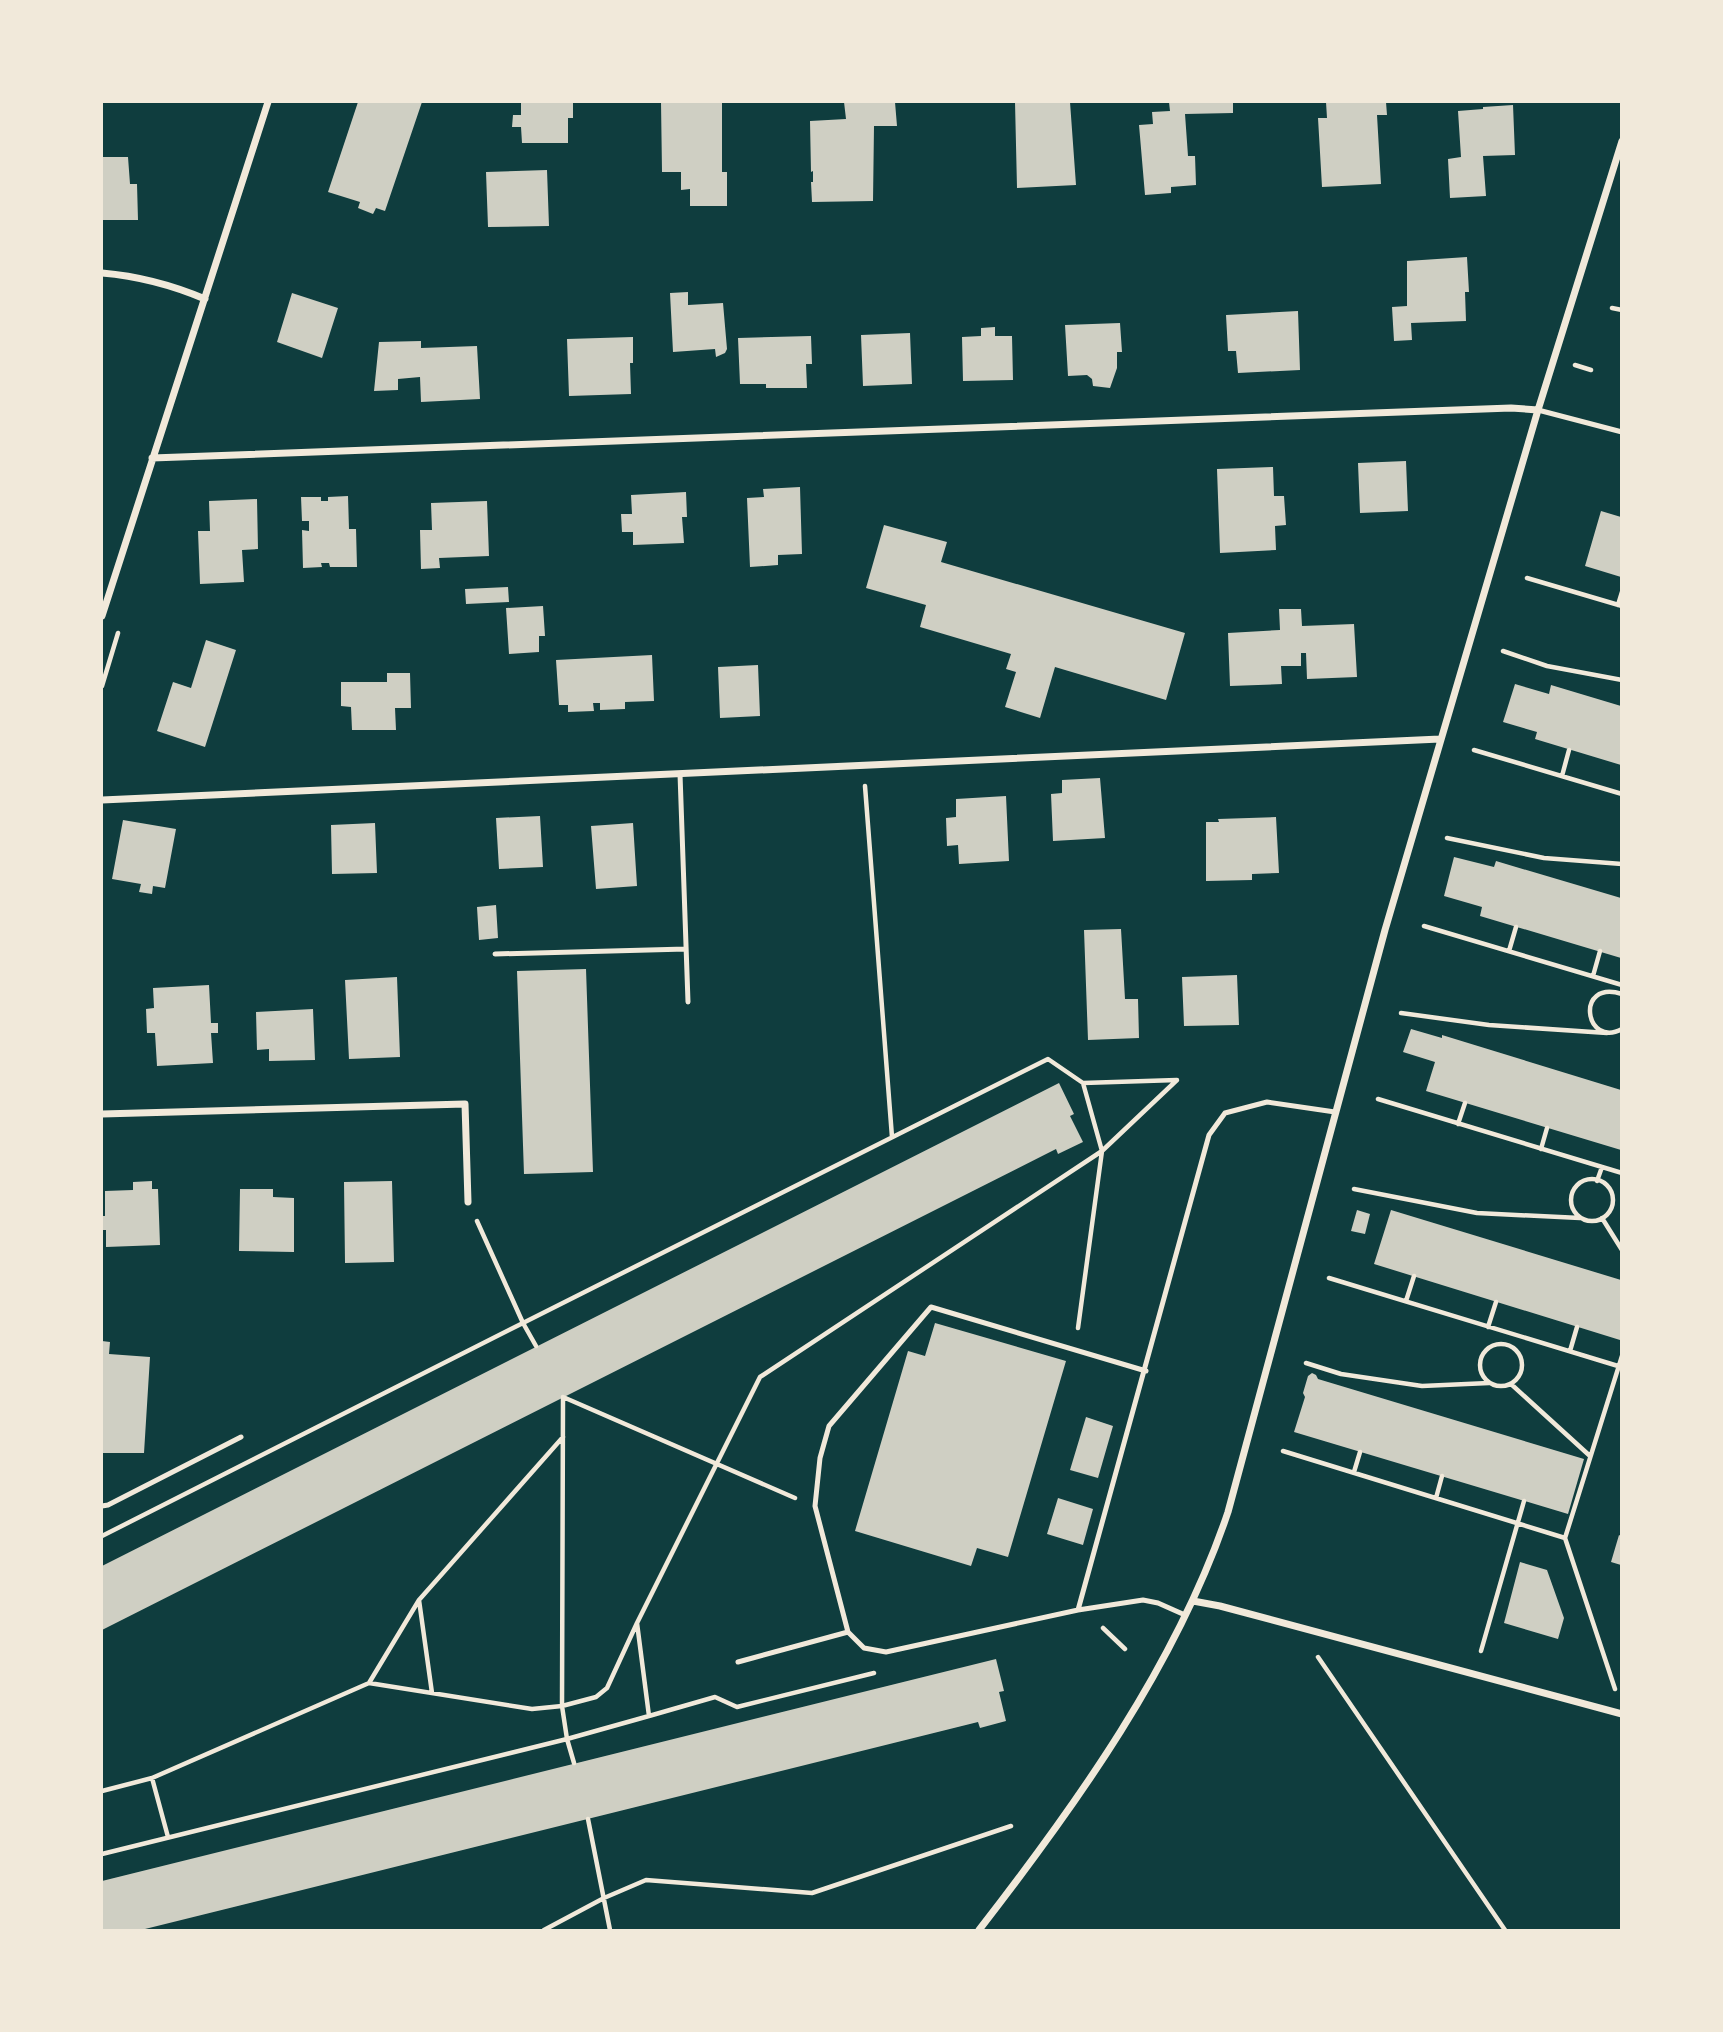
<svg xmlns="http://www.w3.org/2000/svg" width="1723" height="2032" font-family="'Public Sans',sans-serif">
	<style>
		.building { fill: #cfcfc3 }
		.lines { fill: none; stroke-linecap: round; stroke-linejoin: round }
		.path { stroke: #f1e9da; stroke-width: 4.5 }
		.service { stroke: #f1e9da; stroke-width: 5 }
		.minor { stroke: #f1e9da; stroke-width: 7 }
	</style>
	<rect width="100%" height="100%" fill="#0f3d3e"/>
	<path class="building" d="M358,102H422L385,211L376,208L373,214L358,208L360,202L328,192Z
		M521,102H573V118H568V143H522L521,127H512L513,115H521Z
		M661,102H722V172H727V206H690V189L681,190V172H662Z
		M844,102H895L897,126H874L873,201L812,202L811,182H813V171L811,172L810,121L846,119Z
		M1015,102H1070L1076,185L1017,188Z
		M1169,102H1233V113L1185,114L1188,156H1195L1196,185L1171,187V193L1145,195L1139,125L1153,124L1152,112L1170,111Z
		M1326,102H1386L1387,115H1377L1381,184L1322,187L1318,118H1327Z
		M1513,105L1515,155L1483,156L1486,196L1450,198L1448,159L1461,157L1458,111L1483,109V107Z
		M102,157H128L130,184H137L138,220H103Z
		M547,170L549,226L488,227L486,172Z
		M1467,257L1469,292H1465L1466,321L1411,323L1412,340L1394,341L1392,307L1407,306V261Z
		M688,292V305L723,303L727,349L725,353L716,357L715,349L673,352L670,293Z
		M292,293L338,308L322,358L277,342Z
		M1298,311L1300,370L1238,373L1236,351H1228L1226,315Z
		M1120,323L1122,352H1117V368L1110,388L1093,386L1092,379L1087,375L1068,376L1065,325Z
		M995,327V336H1012L1013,380L963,381L962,337L981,336V328Z
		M910,333L912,384L863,386L861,335Z
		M811,336L812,364H806L807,388H766V384H740L738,338Z
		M633,337V363H630L631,394L569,396L567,339Z
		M421,341V348L477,346L480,399L421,402L420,377L398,379V390L374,391L379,342Z
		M1406,461L1408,511L1360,513L1358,463Z
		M1273,467L1274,496H1284L1286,525L1275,526L1276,550L1220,553L1217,469Z
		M800,487L802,554L778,555V565L750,567L747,498L764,497L763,489Z
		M686,492L687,517H682L684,543L633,545V532H622L621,514H632L631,495Z
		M348,496L349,529H356L357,567H330L329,563H321L322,567L303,568L302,530L309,531V521H302L301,497H321V501H328V497Z
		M257,499L258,549L242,550L244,582L200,584L198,531H210L209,501Z
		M487,501L489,556L439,558L440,568L421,569L420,530H432L431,503Z
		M1601,511L1621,517V577L1585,566Z
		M884,525L947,542L941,562L1185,633L1166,700L1055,667L1040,718L1005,707L1016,672L1006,669L1011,654L920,627L926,605L866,588Z
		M508,587L509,602L466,604L465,589Z
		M543,606L545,636H539V652L509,654L506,608Z
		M1279,609H1301L1302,626L1354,624L1357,677L1307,679L1306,653H1301V666H1281L1282,684L1230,686L1228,633L1280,630Z
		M206,640L236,650L205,747L157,731L173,682L191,688Z
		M652,655L654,701L625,702V709L600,710V703H593L594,711L568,712V705H559L556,660Z
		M758,665L760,716L720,718L718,667Z
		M387,673H410L411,708H395L396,730H352L351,707L341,706V682H387Z
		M1515,684L1549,694L1551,685L1621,706V765L1535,739L1537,732L1503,722Z
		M1100,778L1105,838L1053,841L1051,794L1062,793V780Z
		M1006,796L1009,861L959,864L958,845L947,846L946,818L956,817V799Z
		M540,816L543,867L499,869L496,818Z
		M1276,817L1279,873L1252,874V880L1206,881V822H1219L1218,819Z
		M123,820L176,829L165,888L153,886L152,894L139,892L141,884L112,879Z
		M375,823L377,873L332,874L331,825Z
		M633,823L637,886L596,889L591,826Z
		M1454,857L1494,867L1496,861L1621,898V958L1480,916L1482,907L1444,896Z
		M496,905L498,938L479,940L477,907Z
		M1121,929L1125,999H1138L1139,1038L1088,1040L1084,930Z
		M586,969L593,1172L524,1174L517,971Z
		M1237,975L1239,1025L1184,1026L1182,977Z
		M397,977L400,1057L349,1059L345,980Z
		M209,985L211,1023H218V1033H211L213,1063L157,1066L155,1033H147L146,1009L154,1008L153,988Z
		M313,1009L315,1060L269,1061V1049L257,1050L256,1012Z
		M1411,1029L1442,1038V1035L1621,1090V1150L1426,1091L1435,1062L1403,1052Z
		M1059,1083L1074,1114L1070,1116L1083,1142L1058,1154L1056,1149L102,1630V1566Z
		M152,1181V1189H158L160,1245L106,1247V1230H102V1216H105V1191L133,1190V1182Z
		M392,1181L394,1262L345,1263L344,1182Z
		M240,1189H273V1197L294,1198V1252L239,1251Z
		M1357,1210L1370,1214L1365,1234L1351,1231Z
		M1391,1210L1621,1280L1620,1340L1374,1264Z
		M935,1323L1066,1361L1008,1557L977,1548L971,1566L855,1531L908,1351L925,1356Z
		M102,1341L110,1342L109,1354L150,1357L144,1453H102Z
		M1312,1373L1316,1375L1318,1379L1584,1459L1568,1514L1294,1432L1305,1397L1303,1393L1308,1376Z
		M1086,1417L1113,1426L1098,1478L1070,1470Z
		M1058,1498L1093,1509L1083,1545L1047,1534Z
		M1619,1535L1621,1536V1565L1611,1562Z
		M1520,1562L1547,1570L1564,1618L1558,1639L1504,1623Z
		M996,1659L1004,1691L999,1692L1006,1721L980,1728L978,1722L141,1930H102V1881Z"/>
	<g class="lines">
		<path class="path" d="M1612,308L1622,310
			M1575,365L1591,370
			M1527,578L1622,606
			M1618,605L1622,592
			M1503,651L1547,666L1622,680
			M102,686L118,633
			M1474,750L1622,794
			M1562,776L1569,750
			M865,786L892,1137
			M1447,838L1544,858L1622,864
			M1424,926L1622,985
			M1509,951L1516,927
			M1593,976L1600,951
			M1622,994C1574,979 1585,1049 1622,1029
			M1401,1013L1489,1025L1607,1033
			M1378,1099L1622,1173
			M1458,1124L1465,1103
			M1541,1149L1547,1128
			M1571 1200a21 21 0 1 1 42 0a21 21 0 1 1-42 0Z
			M1597,1181L1602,1167
			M1354,1189L1477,1213L1580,1218
			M1602,1218L1622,1250
			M477,1221L523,1323L1048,1059L1083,1083L1177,1080L1102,1151L1083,1083
			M1329,1278L1618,1366
			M1406,1301L1414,1276
			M1488,1327L1496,1302
			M1480 1365a21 21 0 1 1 42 0a21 21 0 1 1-42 0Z
			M1570,1351L1577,1327
			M1306,1363L1341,1374L1422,1386L1489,1383
			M1511,1384L1590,1456
			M1283,1451L1565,1538
			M1354,1472L1360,1452
			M795,1498L563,1397L562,1706L567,1739L649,1716L637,1623L760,1377L1102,1151L1078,1328
			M1436,1498L1442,1476
			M102,1536L523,1323L536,1346
			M419,1600L432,1693
			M1103,1628L1125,1649
			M1481,1651L1524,1501
			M1318,1657L1505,1930
			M369,1683L419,1600L563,1437
			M1615,1689L1565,1538L1622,1356
			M649,1716L715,1697L737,1707L874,1673
			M152,1778L168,1837
			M102,1791L152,1778L369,1683L532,1709L562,1706L596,1697L607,1688L637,1623
			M588,1819L610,1930
			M102,1854L567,1739L574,1763
			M544,1930L604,1898L646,1880L812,1893L1011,1826"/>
		<path class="service" d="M1538,410L1622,432
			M680,774L688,1002
			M495,954L686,949
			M102,1506L108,1505L241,1437
			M1078,1610L1209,1135L1225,1113L1267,1102L1335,1112
			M848,1632L815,1506L820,1458L829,1426L931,1307L1146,1371
			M738,1662L848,1632L864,1648L886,1652L1078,1610L1143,1600L1158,1603L1185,1615"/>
		<path class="minor" d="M102,273C137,276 172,285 205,299
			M152,458L1511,408L1538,410
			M102,616L268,102
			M102,800L1440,739
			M102,1114L465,1104L468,1202
			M1193,1601L1220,1606L1622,1714
			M979,1930C1076,1805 1177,1664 1228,1512L1385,930L1538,410L1622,141"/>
	</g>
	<rect width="1723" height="2032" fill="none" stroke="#f1e9da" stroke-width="206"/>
</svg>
